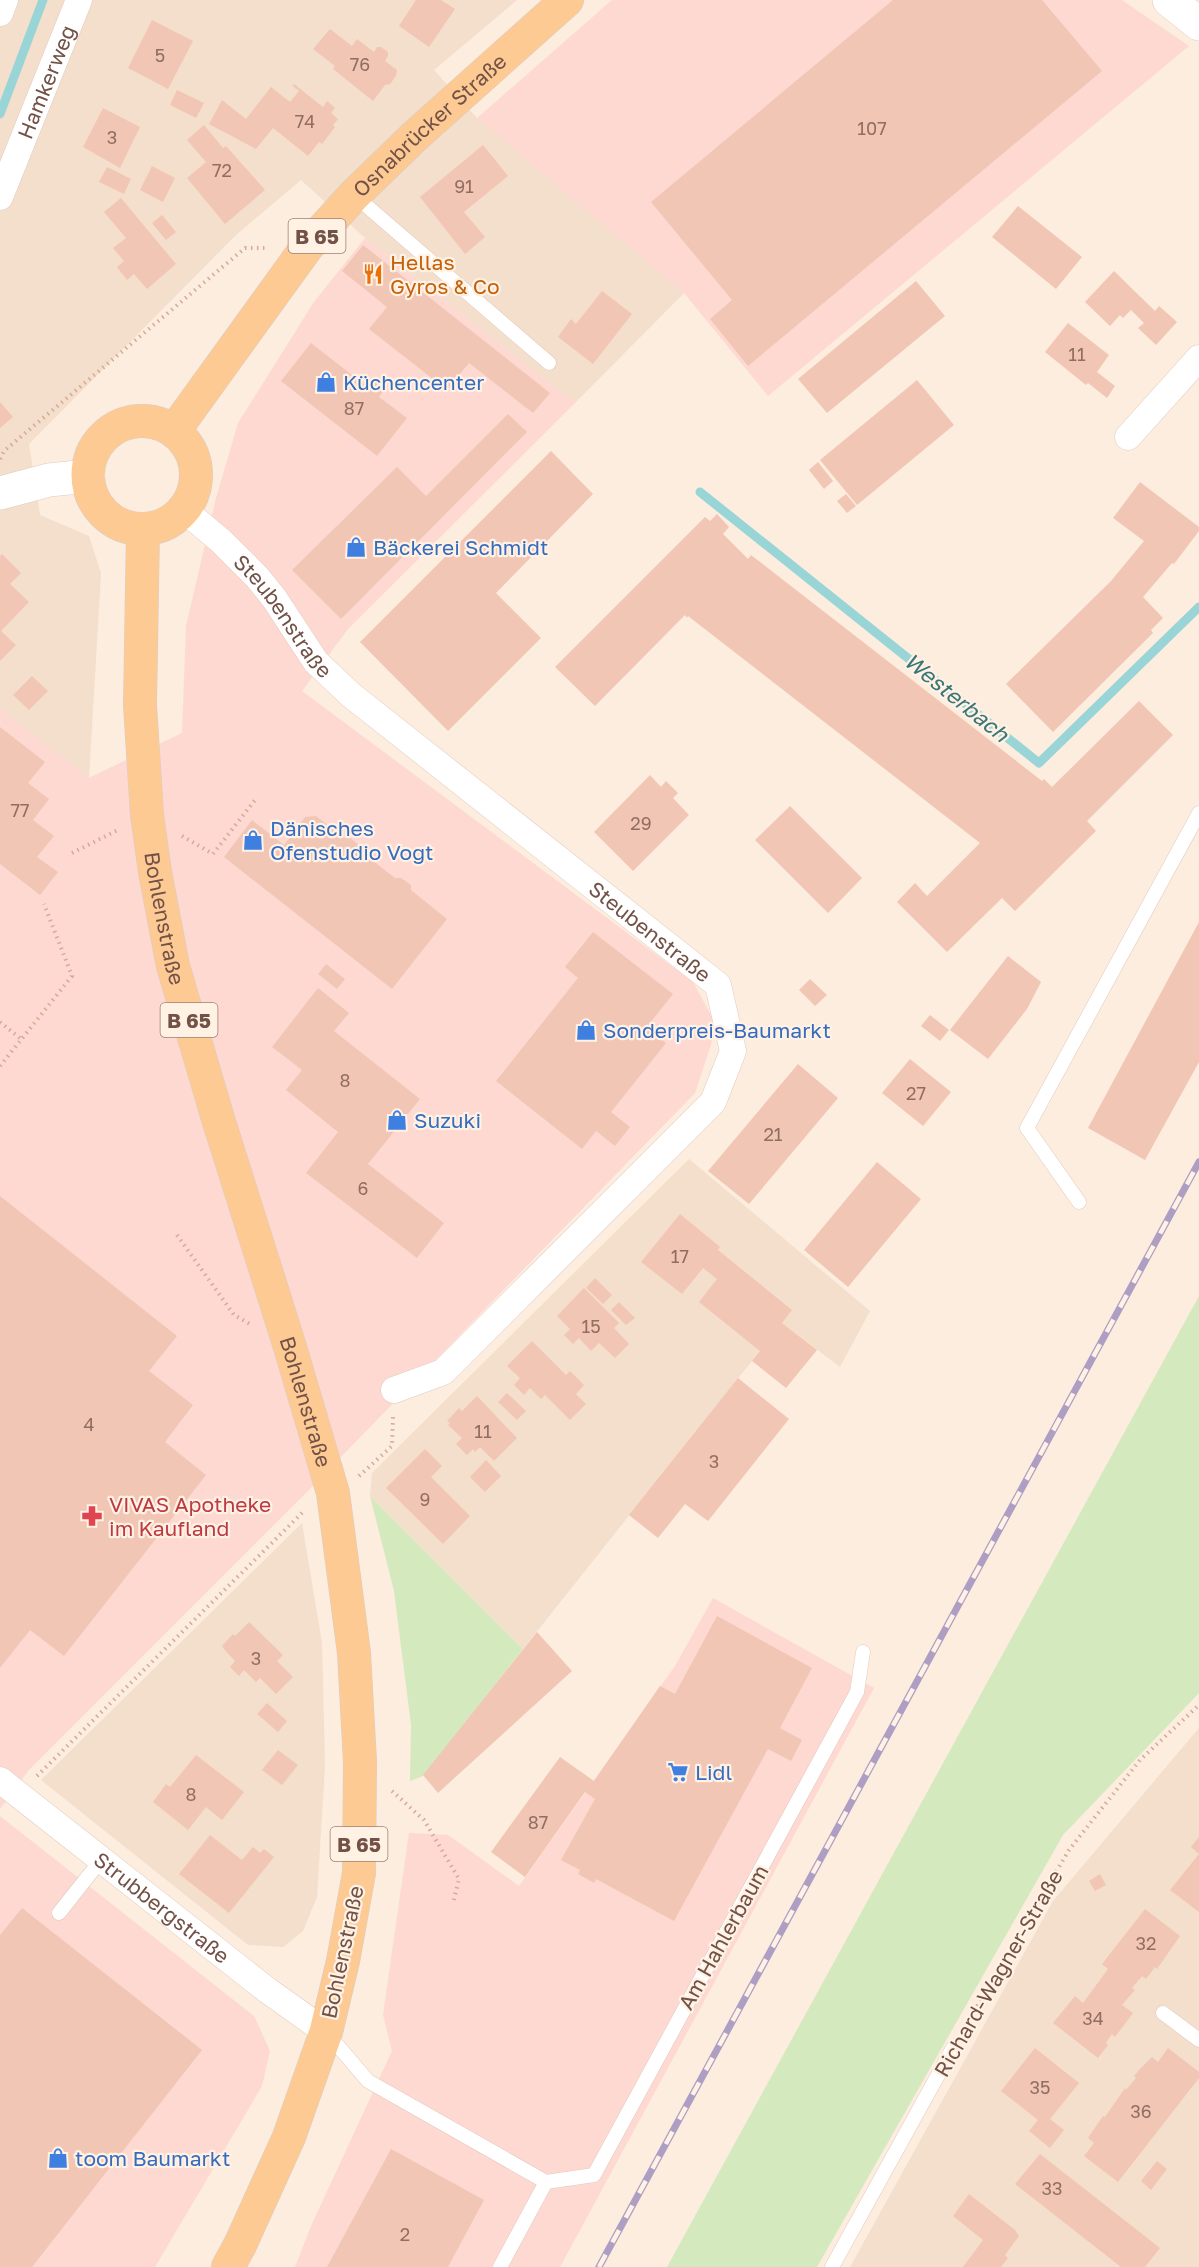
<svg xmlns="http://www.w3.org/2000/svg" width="1199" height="2267" font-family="'Golos Text',sans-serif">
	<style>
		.residential { fill: #f4decc }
		.commercial { fill: #fdd9d1 }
		.green { fill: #d4e9bd }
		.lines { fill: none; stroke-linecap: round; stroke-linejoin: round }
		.stream { stroke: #99d5d7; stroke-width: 9 }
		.building { fill: #f2c6b5 }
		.service-casing { stroke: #e2cabd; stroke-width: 15 }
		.minor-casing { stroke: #e2cabd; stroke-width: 27 }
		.tertiary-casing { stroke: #e2cabd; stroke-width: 34 }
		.secondary-casing { stroke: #e7caba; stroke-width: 34 }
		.primary-casing { stroke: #d8cecb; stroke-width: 34 }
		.path { stroke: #d6aa99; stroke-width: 4; stroke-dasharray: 1.5 4.5; stroke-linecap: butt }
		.service { stroke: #fff; stroke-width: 14 }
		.minor { stroke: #fff; stroke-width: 26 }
		.tertiary { stroke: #fff; stroke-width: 33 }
		.secondary { stroke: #fff; stroke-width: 33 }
		.primary { stroke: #fdca94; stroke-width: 33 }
		.rail-casing { stroke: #ae9ec4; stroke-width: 7 }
		.rail { stroke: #fff1e4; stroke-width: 4.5; stroke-dasharray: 14; stroke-linecap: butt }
		.labels { text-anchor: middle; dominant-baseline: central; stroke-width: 4.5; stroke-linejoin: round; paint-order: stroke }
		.number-label { font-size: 18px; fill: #926e62 }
		.shield { fill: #fff1e4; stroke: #9c8175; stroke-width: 1.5 }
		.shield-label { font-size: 20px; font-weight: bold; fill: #725146 }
		.street-label { font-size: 21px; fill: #725146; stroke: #fff1e4 }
		.food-label { font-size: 21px; fill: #c56008; stroke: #fff1e4; text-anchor: start }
		.shop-label { font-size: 21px; fill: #366cbe; stroke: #fff1e4; text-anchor: start }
		.health-label { font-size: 21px; fill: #be3a42; stroke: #fff1e4; text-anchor: start }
		.water-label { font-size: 22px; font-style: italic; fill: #3a7678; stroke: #fff1e4 }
	</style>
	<rect width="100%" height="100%" fill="#fcedde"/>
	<path class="residential" d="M0,0H517L434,70L477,118L684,293L575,403L365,238L301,180L236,235L29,444L40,515L89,536L101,573L89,778L0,708Z
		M689,1159L870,1311L840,1367L782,1323L523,1649L370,1496L372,1473Z
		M302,1523L322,1643L325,1766L317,1897L303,1931L283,1947L248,1945L41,1780Z
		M1199,1728V2267H850L1053,1901Z"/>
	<path class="commercial" d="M612,0H1122L1189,46L768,396L684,293L477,118Z
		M365,238L575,403L348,629L302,691L693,982L717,1026L695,1093L300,1499L29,1770L0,1809V708L89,778L182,733L186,626L216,498L238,423L314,302Z
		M713,1598L874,1688L560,2267H295L311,2226L392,2051L383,2015L409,1833L448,1835L519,1886L675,1666Z
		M0,1816L254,2016L270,2051L262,2086L155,2267H0Z"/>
	<path class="green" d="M1199,1296V1693L1063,1835L817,2267H667Z
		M370,1496L523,1649L423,1776L410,1781L411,1725L394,1591Z"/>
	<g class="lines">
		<path class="stream" d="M0,114L43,0
			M700,492L1039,763L1199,607"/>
	</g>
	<path class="building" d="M416,0H441L455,9L429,47L399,26Z
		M893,0H1042L1102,71L748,366L710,319L732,300L651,202Z
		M152,20L193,41L168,89L128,68Z
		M330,29L352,46L357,39L374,52L377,47H381L388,52V56L385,61L397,70L396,76L390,84L385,85L373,101L333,69L335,66L313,49Z
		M294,84L323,107L327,101L335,108L331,113L338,119L333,125L335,127L322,144L319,142L308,156L273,128L256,149L209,124L222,100L246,119L271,87L290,102L299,91L293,86Z
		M177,90L204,103L196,118L170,105Z
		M103,108L140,127L120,168L83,147Z
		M204,125L223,148L226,146L265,190L225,224L187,178L206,162L187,140Z
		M483,145L508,176L464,212L485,237L465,254L420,197Z
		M152,166L175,178L163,202L140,190Z
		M107,167L131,179L124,194L99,182Z
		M121,198L176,264L147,289L134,274L127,280L117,267L124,261L113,248L126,238L104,212Z
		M1018,206L1082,257L1056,289L992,237Z
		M162,215L176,232L166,240L152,223Z
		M363,245L550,393L533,413L469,363L447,390L369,329L387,307L342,271Z
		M1114,271L1155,311L1159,306L1177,322L1156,345L1138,328L1144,323L1131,310L1123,318L1120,315L1110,326L1085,302Z
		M916,281L945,316L827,413L798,379Z
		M602,291L632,314L593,364L558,337L571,319L576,324Z
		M1068,323L1109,355L1097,372L1115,386L1107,398L1088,383L1086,385L1045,352Z
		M311,343L366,386L371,379H377L384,384V390L379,397L407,418L377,456L281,381Z
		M917,380L954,425L857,505L820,460Z
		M0,402L13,417L0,428Z
		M508,414L527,432L341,619L292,570L397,467L426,496Z
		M551,451L593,494L496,593L541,638L448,731L360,642Z
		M818,462L833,481L824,489L809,470Z
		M1140,482L1199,527V531L1174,564L1172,563L1143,597L1163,618L1151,630L1153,633L1053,732L1006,684L1111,581L1144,541L1113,518Z
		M846,494L856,506L847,513L837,501Z
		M717,514L729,527L723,534L748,559L751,555L1042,781L1044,779L1052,787L1139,701L1173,735L1087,821L1096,831L1015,911L1002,898L947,952L897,902L915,883L927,896L980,843L688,616L687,618L685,615L595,706L555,667L705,517L710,521Z
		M2,554L21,573L10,584L29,602L1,631L16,645L0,661V556Z
		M32,676L48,691L29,710L13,695Z
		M0,727L45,762L28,783L49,799L33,820L54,836L37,857L58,872L40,895L0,864Z
		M650,775L661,787L666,781L678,793L673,798L689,815L633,871L594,832Z
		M790,806L862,878L828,913L755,840Z
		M316,816L344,838L349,837L359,845V850L395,878H401L411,885V890L447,919L392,989L224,857L252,820L284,845L305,817Z
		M1199,922V1062L1145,1160L1088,1128Z
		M593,932L673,994L646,1028L666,1043L611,1112L630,1127L615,1146L596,1131L582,1149L496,1081L578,978L565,967Z
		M1008,956L1041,982L1027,1009L988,1059L950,1030Z
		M326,964L345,979L337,989L318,974Z
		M810,979L827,995L815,1006L799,990Z
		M318,988L349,1013L334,1031L420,1099L368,1164L444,1223L417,1258L306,1173L338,1132L286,1090L302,1070L272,1047Z
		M930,1015L949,1030L940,1041L921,1026Z
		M910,1059L951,1092L923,1126L882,1093Z
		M798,1064L838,1098L749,1204L708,1171Z
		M877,1162L921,1199L848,1287L804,1250Z
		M0,1196L177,1336L149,1371L193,1405L165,1442L206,1475L64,1656L30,1630L0,1668Z
		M680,1214L720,1247L718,1250L792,1310L782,1323L817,1350L786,1388L752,1361L760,1351L699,1302L717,1279L703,1268L682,1294L641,1262Z
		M595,1278L612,1295L603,1304L586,1288Z
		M584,1288L619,1323L614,1328L629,1344L615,1358L599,1343L591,1351L579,1338L573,1344L564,1335L570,1329L557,1316Z
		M619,1302L635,1318L626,1325L611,1310Z
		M532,1341L566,1375L570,1371L584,1385L576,1394L586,1404L570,1420L545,1395L541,1399L530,1388L524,1395L514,1385L520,1378L507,1366Z
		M738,1378L789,1419L708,1521L685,1504L658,1538L629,1515Z
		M507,1393L526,1411L517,1420L498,1402Z
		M477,1396L517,1438L494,1461L480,1447L475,1452L473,1449L467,1455L456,1444L462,1438L448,1425L450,1423L447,1421L459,1408L462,1411Z
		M425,1449L442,1466L431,1477L470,1516L443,1544L386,1488Z
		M486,1460L501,1476L485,1492L470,1477Z
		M717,1616L812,1668L780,1728L802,1740L791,1761L768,1749L674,1921L596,1879L594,1883L578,1874L580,1870L561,1860L595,1799L585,1792L525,1877L491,1852L560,1757L594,1781L660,1686L675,1694Z
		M249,1622L283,1655L277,1661L293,1677L276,1694L260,1678L256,1682L244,1670L239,1676L230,1667L235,1661L223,1648L222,1646L233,1634L235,1636Z
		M537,1632L572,1671L438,1793L423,1775Z
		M267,1703L287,1721L278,1732L257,1714Z
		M278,1750L298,1765L282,1785L262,1770Z
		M196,1755L244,1792L222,1820L206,1807L188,1830L153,1802L166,1784L170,1787Z
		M210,1835L242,1860L253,1847L260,1853L264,1849L274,1857L229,1913L179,1874Z
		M1199,1837V1912L1170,1890L1199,1854L1191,1847Z
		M1100,1874L1106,1885L1095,1891L1089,1881Z
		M22,1908L202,2050L32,2267H0V1935Z
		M1145,1909L1180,1936L1157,1969L1155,1967L1146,1979L1142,1976L1132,1988L1135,1990L1122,2005L1133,2013L1115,2037L1112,2034L1106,2043L1108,2045L1098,2058L1053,2023L1075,1996L1083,2003L1108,1969L1102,1964Z
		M1035,2048L1079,2083L1050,2119L1064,2130L1050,2148L1029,2131L1038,2120L1001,2091Z
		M1168,2048L1199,2072V2078L1118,2182L1084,2156L1094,2143L1088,2138L1103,2116L1105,2117L1125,2088L1126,2090L1136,2078L1134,2076L1140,2069L1152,2057L1158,2062Z
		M391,2149L484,2200L448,2267H327Z
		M1040,2154L1160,2248L1145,2267H1121L1015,2184Z
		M1157,2161L1167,2169L1151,2190L1141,2181Z
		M969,2194L1015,2230L1019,2236L1005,2255L1008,2258L1001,2267H963L983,2240L953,2216Z"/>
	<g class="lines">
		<g class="service-casing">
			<path id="service" d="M354,195L549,363
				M1079,1202L1027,1128L1199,813
				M59,1913L101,1860
				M1163,2013L1199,2040
				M327,2033L368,2081L546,2182L594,2175L857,1692L863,1652
				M500,2267L546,2182
				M832,2267L953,2048"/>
		</g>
		<g class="minor-casing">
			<g id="minor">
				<path d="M0,13L5,0"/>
				<path id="s1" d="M0,197L79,0"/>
				<path d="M1128,437L1199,358"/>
				<path id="s2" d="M184,510L221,541L257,577L274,598L316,662L351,695L718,985L733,1051L713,1102L443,1372L394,1390"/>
				<path id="s3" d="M0,1780L267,1990L326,2032"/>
			</g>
		</g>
		<g class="tertiary-casing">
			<path id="tertiary" d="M0,493L49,480L88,476"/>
		</g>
		<g class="secondary-casing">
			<path id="secondary" d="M1169,0L1199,24"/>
		</g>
		<g class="primary-casing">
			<g id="primary">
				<circle cx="142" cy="475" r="54"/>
				<path id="s4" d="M174,431L307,247L354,195L415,136L567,0"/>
				<path id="s5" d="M143,530L140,705L147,815L155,872L173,966L219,1122L290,1347L333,1493L354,1653L360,1762L359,1873L343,1961L326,2032L289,2137L240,2245L228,2267"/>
			</g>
		</g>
		<path class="path" d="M0,459L4,451L245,248H267
			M182,836L213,854L255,800
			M72,853L118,830
			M0,1022L21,1039
			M0,1066L72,976L44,904
			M177,1235L234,1315L250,1324
			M359,1476L392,1446L393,1417
			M37,1776L304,1511
			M392,1791L424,1820L459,1879L453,1903
			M962,2032L1069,1850L1140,1760L1199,1705"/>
		<use href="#service" class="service"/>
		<use href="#minor" class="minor"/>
		<use href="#tertiary" class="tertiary"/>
		<use href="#secondary" class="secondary"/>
		<use href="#primary" class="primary"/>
		<g class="rail-casing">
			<path id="rail" d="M599,2267L1199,1162"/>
		</g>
		<use href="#rail" class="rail"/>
	</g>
	<defs>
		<g id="restaurant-bare" transform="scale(1.62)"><path d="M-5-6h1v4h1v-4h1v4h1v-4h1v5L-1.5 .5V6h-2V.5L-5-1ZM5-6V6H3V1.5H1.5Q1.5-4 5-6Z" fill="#e8710a" stroke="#fff1e4" stroke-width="2.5" paint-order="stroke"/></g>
		<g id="shop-bare" transform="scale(1.62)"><path d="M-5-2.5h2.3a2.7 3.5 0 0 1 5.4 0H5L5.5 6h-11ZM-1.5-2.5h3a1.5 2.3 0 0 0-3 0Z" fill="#3f7fe0" stroke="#fff1e4" stroke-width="2.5" paint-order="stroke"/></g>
		<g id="pharmacy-bare" transform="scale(1.62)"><path d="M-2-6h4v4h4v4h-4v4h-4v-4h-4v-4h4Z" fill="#e0444e" stroke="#fff1e4" stroke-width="2.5" paint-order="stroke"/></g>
		<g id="supermarket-bare" transform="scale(1.62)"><path d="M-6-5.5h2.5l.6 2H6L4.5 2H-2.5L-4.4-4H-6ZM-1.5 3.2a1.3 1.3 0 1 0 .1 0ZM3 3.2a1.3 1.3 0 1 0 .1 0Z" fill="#3f7fe0" stroke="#fff1e4" stroke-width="2.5" paint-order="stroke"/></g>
	</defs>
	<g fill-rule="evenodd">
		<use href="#restaurant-bare" x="373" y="274"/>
		<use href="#shop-bare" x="326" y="382"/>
		<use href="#shop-bare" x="356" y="547"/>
		<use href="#shop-bare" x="253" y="840"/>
		<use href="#shop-bare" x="586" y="1030"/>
		<use href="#shop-bare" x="397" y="1120"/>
		<use href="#pharmacy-bare" x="92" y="1516"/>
		<use href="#supermarket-bare" x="678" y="1772"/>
		<use href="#shop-bare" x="58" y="2158"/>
	</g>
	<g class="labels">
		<g class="number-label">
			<text x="160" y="55">5</text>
			<text x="360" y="64">76</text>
			<text x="305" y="121">74</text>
			<text x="872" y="128">107</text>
			<text x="112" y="137">3</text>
			<text x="222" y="170">72</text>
			<text x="464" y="186">91</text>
			<text x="1077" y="354">11</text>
			<text x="354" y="408">87</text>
			<text x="20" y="810">77</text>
			<text x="641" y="823">29</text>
			<text x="345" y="1080">8</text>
			<text x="916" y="1093">27</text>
			<text x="773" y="1134">21</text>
			<text x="363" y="1188">6</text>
			<text x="680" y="1256">17</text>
			<text x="591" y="1326">15</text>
			<text x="89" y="1424">4</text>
			<text x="483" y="1431">11</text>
			<text x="714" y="1461">3</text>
			<text x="425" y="1499">9</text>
			<text x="256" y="1658">3</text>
			<text x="191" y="1794">8</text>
			<text x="538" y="1822">87</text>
			<text x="1146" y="1943">32</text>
			<text x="1093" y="2018">34</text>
			<text x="1040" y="2087">35</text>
			<text x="1141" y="2111">36</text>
			<text x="1052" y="2188">33</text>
			<text x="405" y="2234">2</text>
		</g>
		<g class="shield">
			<rect x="288.5" y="219" width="57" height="34" rx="4.5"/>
			<rect x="160.5" y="1003" width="57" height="34" rx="4.5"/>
			<rect x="330.5" y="1827" width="57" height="34" rx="4.5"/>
		</g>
		<g class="shield-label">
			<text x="317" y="236">B 65</text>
			<text x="189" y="1020">B 65</text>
			<text x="359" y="1844">B 65</text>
		</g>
		<g class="street-label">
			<text stroke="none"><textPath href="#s1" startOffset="124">Hamkerweg</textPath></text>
			<text stroke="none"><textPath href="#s4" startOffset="400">Osnabrücker Straße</textPath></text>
			<text stroke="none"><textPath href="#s2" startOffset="146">Steubenstraße</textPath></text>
			<text stroke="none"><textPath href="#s5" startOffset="390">Bohlenstraße</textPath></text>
			<text stroke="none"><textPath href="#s2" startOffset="632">Steubenstraße</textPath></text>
			<text stroke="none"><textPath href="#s5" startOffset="894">Bohlenstraße</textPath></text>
			<text stroke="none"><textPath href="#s3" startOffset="206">Strubbergstraße</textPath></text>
			<text transform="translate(723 1937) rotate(-61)">Am Hahlerbaum</text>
			<text transform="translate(342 1952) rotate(-78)">Bohlenstraße</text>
			<text transform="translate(998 1973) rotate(-60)">Richard-Wagner-Straße</text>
		</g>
		<g class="food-label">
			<text x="390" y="262">Hellas<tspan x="390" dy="24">Gyros &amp; Co</tspan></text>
		</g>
		<g class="shop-label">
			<text x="343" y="382">Küchencenter</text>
			<text x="373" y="547">Bäckerei Schmidt</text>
			<text x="270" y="828">Dänisches<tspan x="270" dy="24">Ofenstudio Vogt</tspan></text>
			<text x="603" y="1030">Sonderpreis-Baumarkt</text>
			<text x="414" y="1120">Suzuki</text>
			<text x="695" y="1772">Lidl</text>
			<text x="75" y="2158">toom Baumarkt</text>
		</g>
		<g class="health-label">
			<text x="109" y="1504">VIVAS Apotheke<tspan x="109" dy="24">im Kaufland</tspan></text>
		</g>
		<g class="water-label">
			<text transform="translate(957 697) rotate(39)">Westerbach</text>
		</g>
	</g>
</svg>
